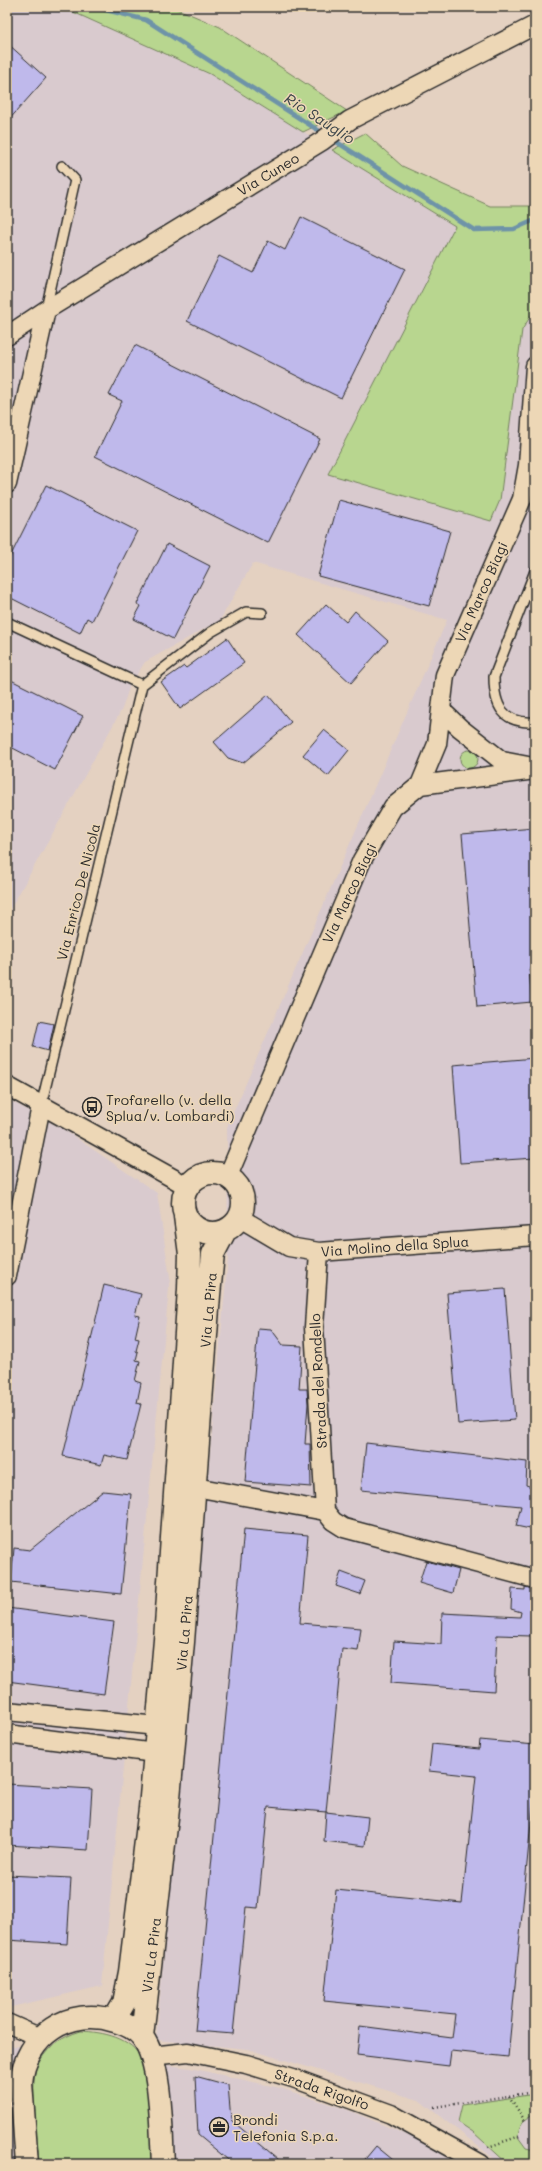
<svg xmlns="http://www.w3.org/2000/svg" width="542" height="2171" font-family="Mali,sans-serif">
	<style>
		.built { fill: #d9cace }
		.green { fill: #b8d68f; stroke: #72805d }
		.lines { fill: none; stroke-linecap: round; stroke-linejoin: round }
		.stream { stroke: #6e93a8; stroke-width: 4.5 }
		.building { fill: #bfb9eb; stroke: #2b2b2b }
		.lane-casing { stroke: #2b2b2b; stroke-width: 12 }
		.street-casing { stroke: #2b2b2b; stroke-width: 21 }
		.secondary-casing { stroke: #2b2b2b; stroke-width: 25 }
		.path { stroke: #2b2b2b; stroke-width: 2.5; stroke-dasharray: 1 3; stroke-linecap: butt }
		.lane { stroke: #edd7b6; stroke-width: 9 }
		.street { stroke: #edd7b6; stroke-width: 18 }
		.secondary { stroke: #edd7b6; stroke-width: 22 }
		.labels { text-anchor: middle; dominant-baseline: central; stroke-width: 3; stroke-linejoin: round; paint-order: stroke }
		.street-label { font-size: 14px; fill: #2b2b2b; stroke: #edd7b6 }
		.poi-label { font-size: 14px; fill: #2b2b2b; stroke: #edd7b6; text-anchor: start }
		.water-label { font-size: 15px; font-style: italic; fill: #3c454a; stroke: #edd7b6 }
	</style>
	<rect width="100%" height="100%" fill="#e4d1c1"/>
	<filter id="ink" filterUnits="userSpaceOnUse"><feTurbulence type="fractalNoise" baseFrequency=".025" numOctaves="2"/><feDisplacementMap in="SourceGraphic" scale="8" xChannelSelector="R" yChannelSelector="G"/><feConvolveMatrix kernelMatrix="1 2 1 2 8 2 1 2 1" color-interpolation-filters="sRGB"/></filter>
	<g filter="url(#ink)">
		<path class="built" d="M7,7H62L210,74L456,226L328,474L491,520L500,500L522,330L535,309V2164H501L419,2100L247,2049L156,2040L228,1258L227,1127L447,620L253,563L220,620L145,662L130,685L122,709L7,915Z
			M7,1099L66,1131L157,1193L170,1278L102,1986L11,2007H7Z
			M7,2045L190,2068L280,2088L348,2110L414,2138L458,2164H7Z"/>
		<path class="green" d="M62,7H173L220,27L347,111L303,132L210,74Z
			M365,133L402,166L490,206H531L535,204V309L522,330L500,500L491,521L328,474L455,226L332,150Z
			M460 759a9 9 0 1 1 18 0a9 9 0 1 1-18 0Z
			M81,2031C102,2032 132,2037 142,2060C152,2084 151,2137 153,2164H39C38,2144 30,2085 36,2069C44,2049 60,2037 81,2031Z
			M535,2094V2115C523,2119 519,2124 518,2137L526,2148L535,2150V2164H508L473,2132L458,2122L462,2105Z"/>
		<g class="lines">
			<path class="stream" d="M94,7L146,20L324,134
				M332,139L474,230L514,229L535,220"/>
		</g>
		<path class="building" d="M7,43L46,78L7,122Z
			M301,217L405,269L341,398L187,321L219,256L253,273L268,241L285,250Z
			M135,345L320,439L268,543L95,456L122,401L109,395Z
			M46,485L137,531L92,621L87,618L80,633L7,596V563Z
			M339,500L450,531L429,606L318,576Z
			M167,544L210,566L173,639L134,619L141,606L137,604Z
			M326,604L346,622L355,611L388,641L351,683L298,635Z
			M227,638L244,663L180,709L161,682L184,666L186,668Z
			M7,678L83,716L55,770L7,745Z
			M268,695L291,722L243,763L228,758L214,742Z
			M324,730L349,750L328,776L303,755Z
			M535,828V969H529L532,1002L477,1007L462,834Z
			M39,1021L54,1024L48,1051L33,1047Z
			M535,1058V1158L460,1163L453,1065Z
			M104,1285L141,1294L135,1315L140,1316L135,1338L139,1339L136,1351L138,1352L136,1360L140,1361L135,1381L141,1383L137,1403L141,1404L127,1460L104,1455L101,1465L63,1456Z
			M505,1289L515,1420L458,1424L447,1293Z
			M258,1328L271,1329L283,1345L302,1346L299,1389H307L308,1404L305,1444H310L311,1487L245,1482Z
			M366,1443L527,1462L526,1485L535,1488V1530L516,1526L521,1506L361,1490Z
			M103,1491L131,1494L121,1594L11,1582L14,1548L30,1550Z
			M244,1529L308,1535L300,1623L361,1628L358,1651L342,1649L326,1812L268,1807L258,1908L246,1907L233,2034L195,2031Z
			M426,1561L459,1570L453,1593L419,1583Z
			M341,1572L365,1581L360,1594L336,1586Z
			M525,1587L533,1589L531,1636L497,1635L494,1691L391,1683L394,1641L441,1644L442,1613L520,1617L521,1612L511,1609L512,1589L525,1590Z
			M7,1608L114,1622L104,1694L7,1681Z
			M480,1740L535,1745V1782L508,2057L451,2051L449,2066L357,2055L360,2026L452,2038L455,2014L324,2001L336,1890L462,1903L476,1776L429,1771L432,1744L479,1749Z
			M7,1784L92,1789L88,1850L7,1845Z
			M326,1812L368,1817L365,1846L324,1841Z
			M7,1875L71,1878L67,1944L7,1940Z
			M195,2076L228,2085L231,2120L284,2164H233L198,2135Z
			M376,2146L398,2164H361Z"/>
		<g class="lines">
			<g class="lane-casing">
				<path id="lane" d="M46,309L75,180L62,166
					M535,571L494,677C494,706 503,724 535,722
					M7,622L142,685
					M41,1106L142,685L211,632L246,612L262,613"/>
			</g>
			<g class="street-casing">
				<path id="street" d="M7,336L46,310L322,141L350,120L535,25
					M7,484L46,310
					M442,711L460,728L502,761L528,766
					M420,785L535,770
					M7,1086L187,1186
					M228,1176L362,860L393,807L420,785L437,744L445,675L522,499L528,465L535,366
					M240,1218L289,1247L319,1252L535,1236
					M319,1252L314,1327L325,1511L333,1521L344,1528L535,1579
					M7,1276L41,1106
					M195,1487L325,1511
					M7,1711L157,1726
					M7,1734L155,1753
					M7,2023L41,2038
					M151,2056L188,2052L246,2064L293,2078L391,2114L481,2164"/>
			</g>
			<g class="secondary-casing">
				<path id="secondary" d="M183 1203a30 30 0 1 1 60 0a30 30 0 1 1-60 0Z
					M114,2020L124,2003L130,1972L150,1808L165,1640L189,1289L190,1254L185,1216
					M142,2036L168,1809L183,1642L209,1295L213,1254L225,1231
					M27,2164L21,2083C25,2036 69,2006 115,2021C125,2024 137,2029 143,2038C162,2065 161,2131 163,2164"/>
			</g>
			<path class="path" d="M509,2096L525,2121
				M434,2107L535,2092
				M488,2147L520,2136"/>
			<use href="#lane" class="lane"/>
			<use href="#street" class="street"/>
			<use href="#secondary" class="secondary"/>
		</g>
	</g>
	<defs>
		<g id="bus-ring" transform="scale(1)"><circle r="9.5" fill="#edd7b6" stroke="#2b2b2b" stroke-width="1.5"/><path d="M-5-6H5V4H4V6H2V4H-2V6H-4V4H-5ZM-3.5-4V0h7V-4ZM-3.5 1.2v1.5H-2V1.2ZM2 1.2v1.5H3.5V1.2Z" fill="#2b2b2b"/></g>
		<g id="office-ring" transform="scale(1)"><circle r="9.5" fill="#edd7b6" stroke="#2b2b2b" stroke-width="1.5"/><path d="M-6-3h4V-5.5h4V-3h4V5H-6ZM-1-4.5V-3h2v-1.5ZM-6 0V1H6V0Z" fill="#2b2b2b"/></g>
	</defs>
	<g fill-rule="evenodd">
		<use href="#bus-ring" x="92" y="1107"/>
		<use href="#office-ring" x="219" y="2127"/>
	</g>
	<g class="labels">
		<g class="street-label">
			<text transform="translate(268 174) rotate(-31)">Via Cuneo</text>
			<text transform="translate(481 592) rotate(-66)">Via Marco Biagi</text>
			<text transform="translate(78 892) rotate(-76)">Via Enrico De Nicola</text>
			<text transform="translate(349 893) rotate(-65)">Via Marco Biagi</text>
			<text transform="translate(395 1246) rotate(-4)">Via Molino della Splua</text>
			<text transform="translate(208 1310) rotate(-85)">Via La Pira</text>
			<text transform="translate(318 1381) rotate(-93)">Strada del Rondello</text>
			<text transform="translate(184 1633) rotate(-85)">Via La Pira</text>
			<text transform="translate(151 1955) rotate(-83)">Via La Pira</text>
			<text transform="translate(322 2089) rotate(19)">Strada Rigolfo</text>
		</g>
		<g class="poi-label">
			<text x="106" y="1099">Trofarello (v. della<tspan x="106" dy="16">Splua/v. Lombardi)</tspan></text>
			<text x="233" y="2119">Brondi<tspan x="233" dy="16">Telefonia S.p.a.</tspan></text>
		</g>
		<g class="water-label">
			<text transform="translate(320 118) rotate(33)">Rio Sauglio</text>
		</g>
	</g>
	<rect width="542" height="2171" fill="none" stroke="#edd7b6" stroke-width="24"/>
	<rect x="12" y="12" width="518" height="2147" fill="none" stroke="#2b2b2b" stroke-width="1.5" filter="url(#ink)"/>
</svg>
